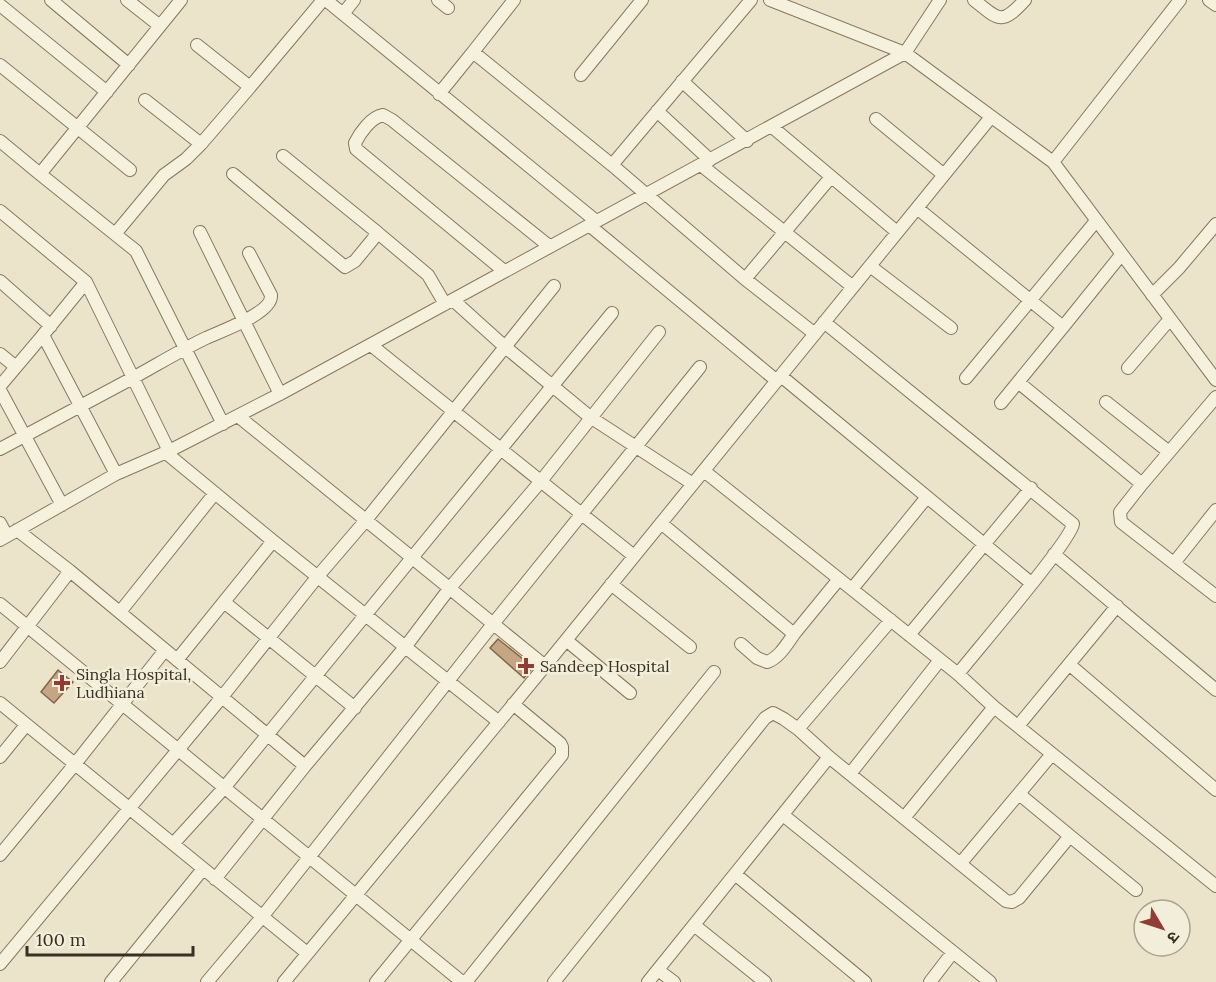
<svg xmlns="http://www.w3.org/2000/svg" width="1216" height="982" font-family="Lora,'Noto Sans Devanagari',serif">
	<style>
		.building { fill: #c6a584; stroke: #846548; stroke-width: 1.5 }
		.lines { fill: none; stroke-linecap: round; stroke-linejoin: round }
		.minor-casing { stroke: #877860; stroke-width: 14 }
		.minor { stroke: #f6f1dd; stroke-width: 12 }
		.poi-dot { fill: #903d35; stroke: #f3eed9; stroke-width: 2 }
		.labels { text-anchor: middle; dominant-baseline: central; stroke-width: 5; stroke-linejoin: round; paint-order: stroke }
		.poi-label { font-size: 16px; fill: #392f22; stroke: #f3eed9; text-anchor: start }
	</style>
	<rect width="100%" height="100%" fill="#ebe4ca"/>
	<path class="building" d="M498,639L533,667L524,678L490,648Z
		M58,670L73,682L54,703L41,692Z"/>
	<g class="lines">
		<g class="minor-casing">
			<path id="minor" d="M51,0L129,65
				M127,0L160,26
				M326,0L596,221
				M438,0L448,8
				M770,0L905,53L1053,162L1216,380
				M974,0C999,20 1001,26 1025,0
				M1209,0L1216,5
				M0,5L107,92
				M343,14L354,0
				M197,45L250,87L201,144
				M473,52L514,0
				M0,65L130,170
				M581,75L642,0
				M682,81L747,141
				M250,87L323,0
				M439,94L473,52L612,165L745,279L831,177
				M657,111L710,160
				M876,119L944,175
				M771,126L897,232
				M0,141L40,174L181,0
				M283,156L378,233
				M1053,162L1180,0
				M612,165L751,0
				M701,165L853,287
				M40,174L136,251L223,424
				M233,174L345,267L355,261L378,233L428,275L445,304
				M917,208L1063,327L1121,255
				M0,211L86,282
				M589,225L777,381
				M200,232L280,394
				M115,234L164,175L186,159L201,144L145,100
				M870,266L951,328
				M504,271L356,149L355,143C360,133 371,117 383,115L392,120L549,246
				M745,279L815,334
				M0,281L51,326
				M1152,295L1179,268L1216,224
				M453,300L504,346L590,417L693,484
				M371,345L634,556
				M0,354L16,367
				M1128,368L1170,319
				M781,376L1031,583
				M966,378L1096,221
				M1018,382L1142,484L1216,397
				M0,386L43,335
				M0,390L62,505
				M1106,402L1169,452
				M1001,403L1063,327
				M238,416L545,666
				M0,449C43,426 86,403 129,380C155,366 179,351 206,338C221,331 273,313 271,295L249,253
				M165,452L273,541L499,722
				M704,471L958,674C975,652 1071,541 1073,524L824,322
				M116,474L43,335L86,282L169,451
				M1142,484L1120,512L1121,522L1216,596
				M0,523L7,536
				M661,523L794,634L839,579
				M0,540L116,474L169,451L280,394L905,53L940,0
				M1054,554L1216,690
				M1174,563L1216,510
				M70,571L305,766L215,879
				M611,584L690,647
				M852,589L927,497
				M224,602L355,708
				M0,604L462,982
				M120,612L215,493
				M909,635L1031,488
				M566,640L630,693
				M741,644L757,658L767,662C779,658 787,644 794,634
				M177,660L273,541
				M0,662L70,571L17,530
				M1070,665L1216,790
				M958,674L994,707L1216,886
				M0,703L307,953
				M1018,726L1117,606
				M798,729L891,620
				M0,757L26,725
				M305,766L406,646L449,589L541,481L659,332
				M850,774L940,660
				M1019,794L1070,836
				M783,815L953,952L930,982
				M904,818L994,707
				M173,844L224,788L612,313
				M0,855L75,764L165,650
				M960,864L1052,754
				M735,874L865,982
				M694,925L765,982
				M953,952L990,982
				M0,964L222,697L318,576L366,520L554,286
				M658,970L674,982
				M111,982L203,869
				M207,982L262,917L493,624L700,367
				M284,982L545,666L991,117
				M376,982L562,755V747L560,743L513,704
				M466,982L714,672
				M554,982L765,718L773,713L784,719L798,729L829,757L1006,901L1012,902L1019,898L1070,836L1136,890
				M648,982L829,757"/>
		</g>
		<use href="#minor" class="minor"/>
	</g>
	<g class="poi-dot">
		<path d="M523 657h6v6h6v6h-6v6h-6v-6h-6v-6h6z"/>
		<path d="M59 674h6v6h6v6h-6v6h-6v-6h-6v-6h6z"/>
	</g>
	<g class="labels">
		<g class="poi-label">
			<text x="540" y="666">Sandeep Hospital</text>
			<text x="76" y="674">Singla Hospital,<tspan x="76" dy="18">Ludhiana</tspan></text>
		</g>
	</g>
	<g transform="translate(1162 928) rotate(129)"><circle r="28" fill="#f3eed9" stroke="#a9a290" stroke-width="1.5"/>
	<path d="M0-4.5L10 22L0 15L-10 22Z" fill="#903d35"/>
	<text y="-9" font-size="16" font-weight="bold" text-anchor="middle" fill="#392f22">उ</text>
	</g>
	<path d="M27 946v9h166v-9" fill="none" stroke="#392f22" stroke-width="3"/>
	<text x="36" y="946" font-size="18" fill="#392f22" stroke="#f3eed9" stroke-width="4.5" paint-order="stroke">100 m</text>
</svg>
